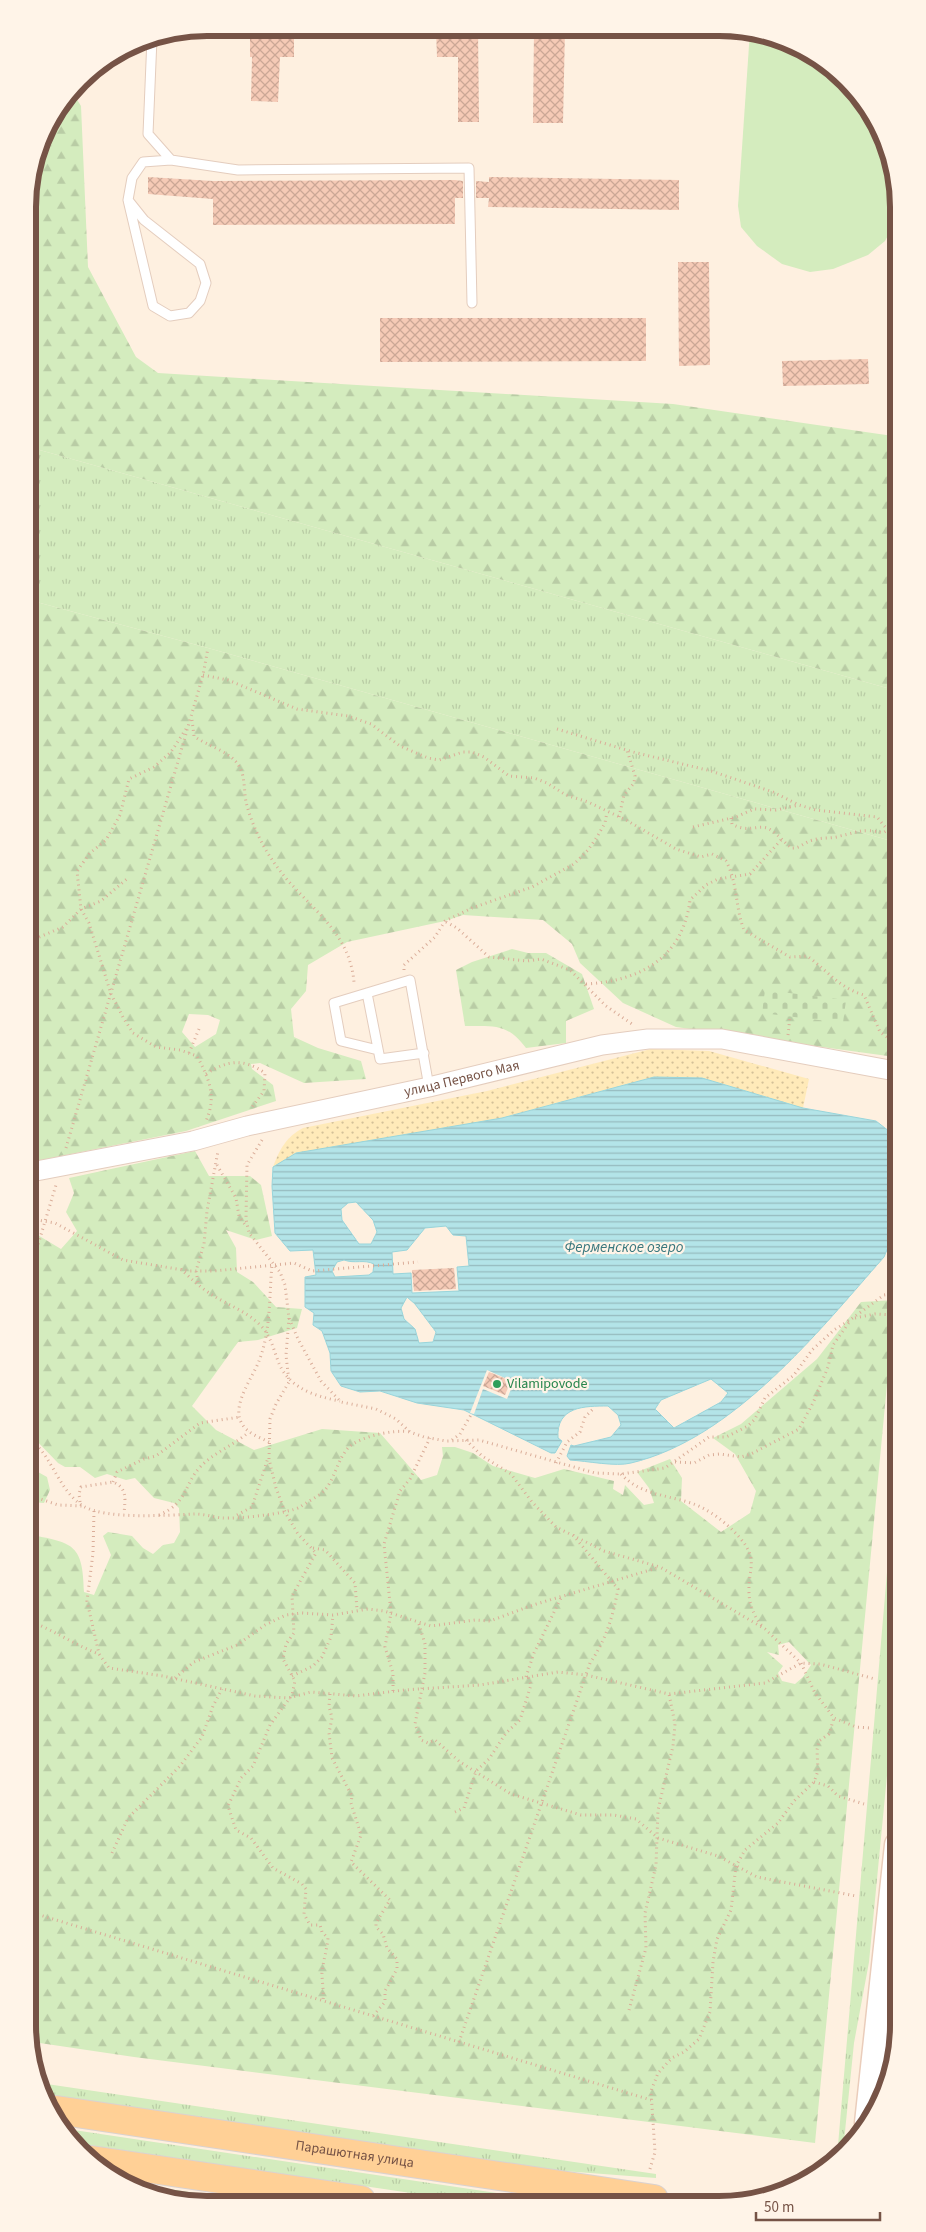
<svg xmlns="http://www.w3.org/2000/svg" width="926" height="2232" font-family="'Source Sans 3',sans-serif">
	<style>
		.grass { fill: url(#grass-tufts) }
		.forest { fill: url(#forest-firs); fill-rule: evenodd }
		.sand { fill: url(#sand-dots) }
		.cemetery { fill: url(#cemetery-stones) }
		.pitch { fill: #d4ecbe }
		.water { fill: url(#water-rules); stroke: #99d5db; fill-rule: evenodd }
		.pier { fill: #fef0e0 }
		.building { fill: url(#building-cross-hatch) }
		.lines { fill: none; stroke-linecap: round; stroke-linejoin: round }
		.service-casing { stroke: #e4cdbe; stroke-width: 11 }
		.minor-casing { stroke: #e4cdbe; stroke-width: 21 }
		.secondary-casing { stroke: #eacdbb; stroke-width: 29 }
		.primary-casing { stroke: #dbd2cf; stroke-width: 30 }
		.path { stroke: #daad99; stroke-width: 3; stroke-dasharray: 1 4; stroke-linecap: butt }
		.service { stroke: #fff; stroke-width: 9 }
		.minor { stroke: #fff; stroke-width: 19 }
		.secondary { stroke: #fff; stroke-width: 26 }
		.primary { stroke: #ffd096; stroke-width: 28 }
		.leisure-dot { fill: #2e9e5b; stroke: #fff4e8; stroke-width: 2 }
		.labels { text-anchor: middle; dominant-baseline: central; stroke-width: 4.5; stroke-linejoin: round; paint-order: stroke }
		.street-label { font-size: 14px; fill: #765346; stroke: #fff4e8 }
		.leisure-label { font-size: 14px; fill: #27864d; stroke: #fff4e8; text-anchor: start }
		.water-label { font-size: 15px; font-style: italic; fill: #39777d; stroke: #fff4e8 }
		.rim { fill: none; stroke: #765346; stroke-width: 6 }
	</style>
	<defs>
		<pattern id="grass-tufts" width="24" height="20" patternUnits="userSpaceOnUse" patternTransform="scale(1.25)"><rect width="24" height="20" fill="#d4ecbe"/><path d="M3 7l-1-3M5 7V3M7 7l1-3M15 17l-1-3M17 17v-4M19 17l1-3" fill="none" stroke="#b9cca5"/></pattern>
		<pattern id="forest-firs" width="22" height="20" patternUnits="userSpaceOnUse" patternTransform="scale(1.25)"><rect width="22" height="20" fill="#d4ecbe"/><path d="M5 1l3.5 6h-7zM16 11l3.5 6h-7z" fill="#b9cca5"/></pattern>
		<pattern id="sand-dots" width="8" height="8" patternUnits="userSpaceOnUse" patternTransform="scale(1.25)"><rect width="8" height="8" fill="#ffeab9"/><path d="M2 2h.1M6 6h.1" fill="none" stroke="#d3c098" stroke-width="1.8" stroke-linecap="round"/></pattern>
		<pattern id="cemetery-stones" width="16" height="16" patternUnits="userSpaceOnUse" patternTransform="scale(1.25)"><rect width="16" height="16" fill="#d4ecbe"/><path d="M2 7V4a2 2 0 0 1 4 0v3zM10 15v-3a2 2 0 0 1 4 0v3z" fill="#b9cca5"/></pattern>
		<pattern id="water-rules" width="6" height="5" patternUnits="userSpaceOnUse" patternTransform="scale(1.25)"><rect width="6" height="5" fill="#b3e4e8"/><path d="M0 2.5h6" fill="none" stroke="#96bbbe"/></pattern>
		<pattern id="building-cross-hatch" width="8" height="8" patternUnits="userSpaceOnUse" patternTransform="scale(1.25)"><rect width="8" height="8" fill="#f5cab6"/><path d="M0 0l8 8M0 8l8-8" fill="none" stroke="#cba796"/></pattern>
	</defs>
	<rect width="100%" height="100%" fill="#fef0e0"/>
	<path class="grass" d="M29,447L894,690L895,842L208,648L29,600Z
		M896,1467L897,1672L869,1962L854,2043L843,2151L837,2157Z
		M40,2083L656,2174V2178L524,2168L48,2096Z
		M67,2129L537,2199L458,2200L75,2143Z
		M122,2182L249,2201H172L127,2186Z"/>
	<path class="forest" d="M73,93L81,106L88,267L136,357L158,373L673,404L893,436L894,690L29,447L28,195L46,128Z
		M29,600L208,648L895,842V1057L676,1027L623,1003L580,963L572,944L543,920L463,915L445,921L347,942L308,965L306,991L291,1009L294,1037L318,1048L361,1061L366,1079L304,1083L260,1063L251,1064L252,1069L273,1085L276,1101L186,1131L31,1162ZM189,1014L208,1015L220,1020L216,1034L195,1047L182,1032Z
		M512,949L528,953H546L582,974L594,1009L566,1021V1043L526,1048C507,1023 494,1026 465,1026L456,970L472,962Z
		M195,1151L209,1176H250L261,1185L272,1236L256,1240L226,1230L236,1248L237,1272L253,1282L276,1307L302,1309L297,1328L258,1340L238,1342L192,1406L216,1430L254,1450L322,1429L380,1433L421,1480L437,1475L443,1456L442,1447H455L473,1453L493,1466L535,1478L564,1469L614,1481L613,1489L623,1495L625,1485L644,1505L654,1503L649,1488L637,1472L670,1459L682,1478L681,1501L721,1532L750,1513L756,1491L735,1454L713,1438L741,1424L817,1359L861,1302L895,1300L815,2143L134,2057L33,2042L32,1535C74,1543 83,1545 84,1592L94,1595L111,1555L103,1536L108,1532L132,1536L143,1548L153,1554L163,1545L174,1543L180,1532L179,1508L174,1503L154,1498L135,1478L126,1480L107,1474L95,1478L80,1467H65L58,1463L32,1436L31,1231L61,1249L77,1231L66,1212L74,1193L69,1178ZM789,1642L811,1665L803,1677L795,1684L782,1681L778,1673L783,1666L767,1652L779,1655L778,1645Z
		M32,1460L38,1472L47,1477L50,1490L44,1503L32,1502Z"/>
	<path class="sand" d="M651,1049L709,1051L809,1079L803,1108L702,1078L654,1077L502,1118L273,1167C280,1149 286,1137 303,1128L487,1091Z"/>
	<path class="cemetery" d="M765,990L846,1000L843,1023L762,1013Z"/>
	<path class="pitch" d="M750,31L799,46L846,80L892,161L893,226L885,241L868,255L833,269L810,272L782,264L757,246L741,227L738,206Z"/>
	<path class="water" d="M654,1077L702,1078L803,1108L876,1121L894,1135L895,1145L889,1245L884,1257C818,1332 733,1439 631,1463C616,1467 587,1461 570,1460L567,1456L571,1445L574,1446L611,1437L621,1425L618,1415L608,1406C585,1406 556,1406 558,1438L562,1441L555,1453H551L464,1410L417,1403L380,1391L360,1392L341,1386L331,1371L330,1353L322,1331L313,1325L314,1313L305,1307V1277L316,1275L313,1250L290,1251L275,1233L272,1186L273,1167L296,1153L502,1118ZM356,1202L373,1220L377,1232L371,1244H359L342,1220L341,1209L348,1203ZM446,1226L453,1235L466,1236L469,1266L457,1267L459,1291L412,1293L411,1273L393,1274L392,1252L407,1250L425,1228ZM344,1260C355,1264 364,1259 374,1264L373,1272L369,1275L335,1277L332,1271L337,1262ZM407,1297L415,1304L436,1332L433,1342L419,1343L415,1329L404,1319L401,1308ZM711,1379L728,1393L721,1402L674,1428L655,1409L661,1400Z"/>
	<path class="pier" d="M487,1370L514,1382L507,1399L483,1389L474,1414L470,1413Z"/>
	<path class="building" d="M250,28H294V57H280L278,102L251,101L252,57H250Z
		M436,29H478L479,122H458V57H437Z
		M534,30H565L563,123H533Z
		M148,177L213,181L455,180L463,181V198H455V224L213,225V199L148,194Z
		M489,177L679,180V210L488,207L489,198H476V181L489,182Z
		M678,262H709L710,365L679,366Z
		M380,318H646V361L380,362Z
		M868,359L869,384L783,386L782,361Z
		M454,1268L456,1289L414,1291L412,1270Z
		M489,1372L511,1381L505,1395L483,1386Z"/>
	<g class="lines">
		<g class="service-casing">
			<path id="service" d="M152,38L148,134L171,160
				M128,200L153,306L170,316L189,313L200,301L206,283L200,264L144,220L128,200L132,178L143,162L171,160L238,170L469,168L472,303
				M367,993L380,1059L424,1053
				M378,1050L341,1041L334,1003L410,980L429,1087"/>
		</g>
		<g class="minor-casing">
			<g id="minor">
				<path id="s1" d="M31,1172L193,1141L247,1126L429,1087L602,1045L648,1039H722L895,1071"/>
			</g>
		</g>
		<g class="secondary-casing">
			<path id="secondary" d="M868,2123L898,1845"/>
		</g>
		<g class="primary-casing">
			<g id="primary">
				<path id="s2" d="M56,2110L654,2199"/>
				<path d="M91,2160L361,2200"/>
			</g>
		</g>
		<path class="path" d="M203,675L228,680L297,709L348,716L371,724L400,746L428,758L439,760L463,752H472L484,757L509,776L534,778L547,783L566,795L588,802L626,820L676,849L701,857L712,854L726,861C738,883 735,907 744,930L790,957L807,956C827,970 839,988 864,995L880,1032L895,1043
			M192,720L194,736C208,747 232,751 240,768C245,777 244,792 246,802C251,822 261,844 273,861C301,904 349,926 354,982L357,984
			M186,729L171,752L154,767L129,779L120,815L106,840L90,853L77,871L81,909L89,923L111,994L124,1019L133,1033L156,1047L180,1050L197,1056C209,1079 217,1096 206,1121
			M557,729L633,752L711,771L773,792L799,805L816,810L877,817L886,828L894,833
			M619,817L624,795L634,783L635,776L627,750
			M731,818L732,824C747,833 757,825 767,828C775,831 784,842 791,848C800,849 804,842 813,840C822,837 832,839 840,836C859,832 862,828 883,833L888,830
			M693,827L736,817L754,809L776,810L799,805
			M446,922L457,928L489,957L527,961L541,959L570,970L606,1006L632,1024
			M30,941L63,927L81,909L101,901L128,878
			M404,970V965L435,937L445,921L472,908L532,887L574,864L588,850L597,837L605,823L607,812
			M586,984C640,981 683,958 690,900L706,885L718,879L750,874L781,840
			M788,1035L790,1016
			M189,1053L199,1029
			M206,1074C228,1060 243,1058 265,1073L264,1091L252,1107
			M262,1140L247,1165L246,1219L249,1233L280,1272L285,1285L289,1318L298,1339L321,1381L341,1402L376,1409L396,1419L410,1432L424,1437L446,1441L479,1440L595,1473L621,1474L665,1468L709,1437H726L748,1426L755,1419L765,1398L794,1375L812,1350L834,1330L850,1320L884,1295L896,1293
			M66,1148L203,675L208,648
			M217,1165L236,1198L239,1216L246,1226
			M31,1219L55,1223L123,1260L189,1271H214L294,1263L312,1271L418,1262
			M31,1268L56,1185
			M181,1269C190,1278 202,1289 214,1296C230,1306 248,1312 262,1327C270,1336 273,1347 277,1358C286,1387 313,1396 340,1401
			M198,1282L196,1271L204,1244L207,1211L218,1151
			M289,1318L286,1355L289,1382L276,1404L270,1419L269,1459L276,1488L285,1512L298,1534L316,1553L292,1596L294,1633L286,1644L283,1659L295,1681L292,1695L270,1725L253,1766L241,1778L228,1806L236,1830L251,1838L273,1868L302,1884L306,1889L304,1914L310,1925H320L322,1932L328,1938C327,1950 323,1961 322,1973C322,1982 324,1991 323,2001
			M855,1318L875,1314L896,1315
			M452,1440L460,1434L472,1413
			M466,1440L482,1456L511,1474L532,1502L556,1527L604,1551L660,1567L765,1629L801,1663L815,1693L834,1718L856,1727L870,1728
			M32,1441C53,1458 59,1491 83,1506C107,1520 167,1515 195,1514C204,1514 213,1517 222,1518C237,1519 287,1514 300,1507C307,1502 319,1496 325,1490C335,1478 338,1458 349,1447C361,1436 395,1429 410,1432
			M269,1442C259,1437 246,1433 241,1422C232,1404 253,1377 259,1361C271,1331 269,1296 272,1265
			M675,1462L694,1463L709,1455L720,1454L741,1457L751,1454L799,1429L813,1403L828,1367L833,1345L850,1321
			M556,1463L567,1442L580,1432L585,1417L593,1409
			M621,1474C639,1494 666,1495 691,1503C709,1509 728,1524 740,1538C759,1560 748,1569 749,1592C749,1605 755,1618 763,1627
			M113,1482L117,1472L144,1459L156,1456L200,1423L240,1417
			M32,1496L58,1505L82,1506
			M80,1502L79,1494L81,1487L113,1482C128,1488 125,1500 124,1514
			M94,1511L93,1553L87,1601L99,1654L109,1668L163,1676L255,1696L289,1698L311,1692L356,1696L404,1690L480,1685L558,1672L586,1675L669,1694L765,1683L801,1663L820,1664L875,1679
			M159,1515C189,1502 183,1485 201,1466C215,1452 234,1445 249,1432
			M237,1515L252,1507L268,1458
			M313,1548L325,1550L355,1583L357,1610
			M32,1622C55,1631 75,1645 99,1654
			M419,1624L425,1644V1673L415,1724L421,1740L428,1743L435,1740L460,1762L511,1794L581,1815H614L636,1819L658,1838L718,1856L757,1877L856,1896
			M292,1676L313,1666L322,1657L331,1637L333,1615
			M526,1677L534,1653L561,1598
			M175,1678L194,1662L237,1645L265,1625L286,1615L302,1613L333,1615L368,1609L384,1611L431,1626L475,1620L490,1621L533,1605L660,1567
			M393,1691V1673L385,1647L391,1613L384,1544L400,1491L410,1479L430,1438
			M330,1694L329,1706L332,1718L329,1733L332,1758L352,1796L351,1803L361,1835L351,1862L390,1900L376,1923V1927L383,1934L387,1948L397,1959V1969L385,1991V2002L373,2016
			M814,1782L828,1786L838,1796L864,1804
			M455,1812L464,1808L476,1771L489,1759L506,1733L520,1720L531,1685L528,1677
			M112,1853L128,1818L180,1766L202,1737L213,1706L222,1689
			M33,1913L651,2100
			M629,2010L646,1948L645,1913L656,1865L658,1810L673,1746L675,1724L669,1694
			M459,2042L590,1663C606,1640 613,1616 618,1589L573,1535
			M650,2169L655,2152L651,2091L658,2073L672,2058L684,2052L699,2039L710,2012L713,1962L717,1939L731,1910L736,1866L745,1850L778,1823L794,1801L814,1782L818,1771L817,1750L819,1741L829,1734L834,1718"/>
		<use href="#service" class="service"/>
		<use href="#minor" class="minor"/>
		<use href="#secondary" class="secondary"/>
		<use href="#primary" class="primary"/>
	</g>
	<circle class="leisure-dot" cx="497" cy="1384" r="5"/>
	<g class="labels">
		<g class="street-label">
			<text stroke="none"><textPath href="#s1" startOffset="441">улица Первого Мая</textPath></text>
			<text stroke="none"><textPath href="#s2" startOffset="302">Парашютная улица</textPath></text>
		</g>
		<g class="leisure-label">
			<text x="507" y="1384">Vilamipovode</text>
		</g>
		<g class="water-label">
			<text x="624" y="1247">Ферменское озеро</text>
		</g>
	</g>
	<path d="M0 0H926V2232H0ZM207 36H719A171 171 0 0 1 890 207V2025A171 171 0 0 1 719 2196H207A171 171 0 0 1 36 2025V207A171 171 0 0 1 207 36Z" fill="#fff4e8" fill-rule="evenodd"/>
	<path class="rim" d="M207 36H719A171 171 0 0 1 890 207V2025A171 171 0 0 1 719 2196H207A171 171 0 0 1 36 2025V207A171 171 0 0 1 207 36Z"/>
	<path d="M756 2212v8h124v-8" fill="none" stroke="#765346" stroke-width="2.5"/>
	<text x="764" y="2212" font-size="15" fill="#765346" stroke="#fff4e8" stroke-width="4" paint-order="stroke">50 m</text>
</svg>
